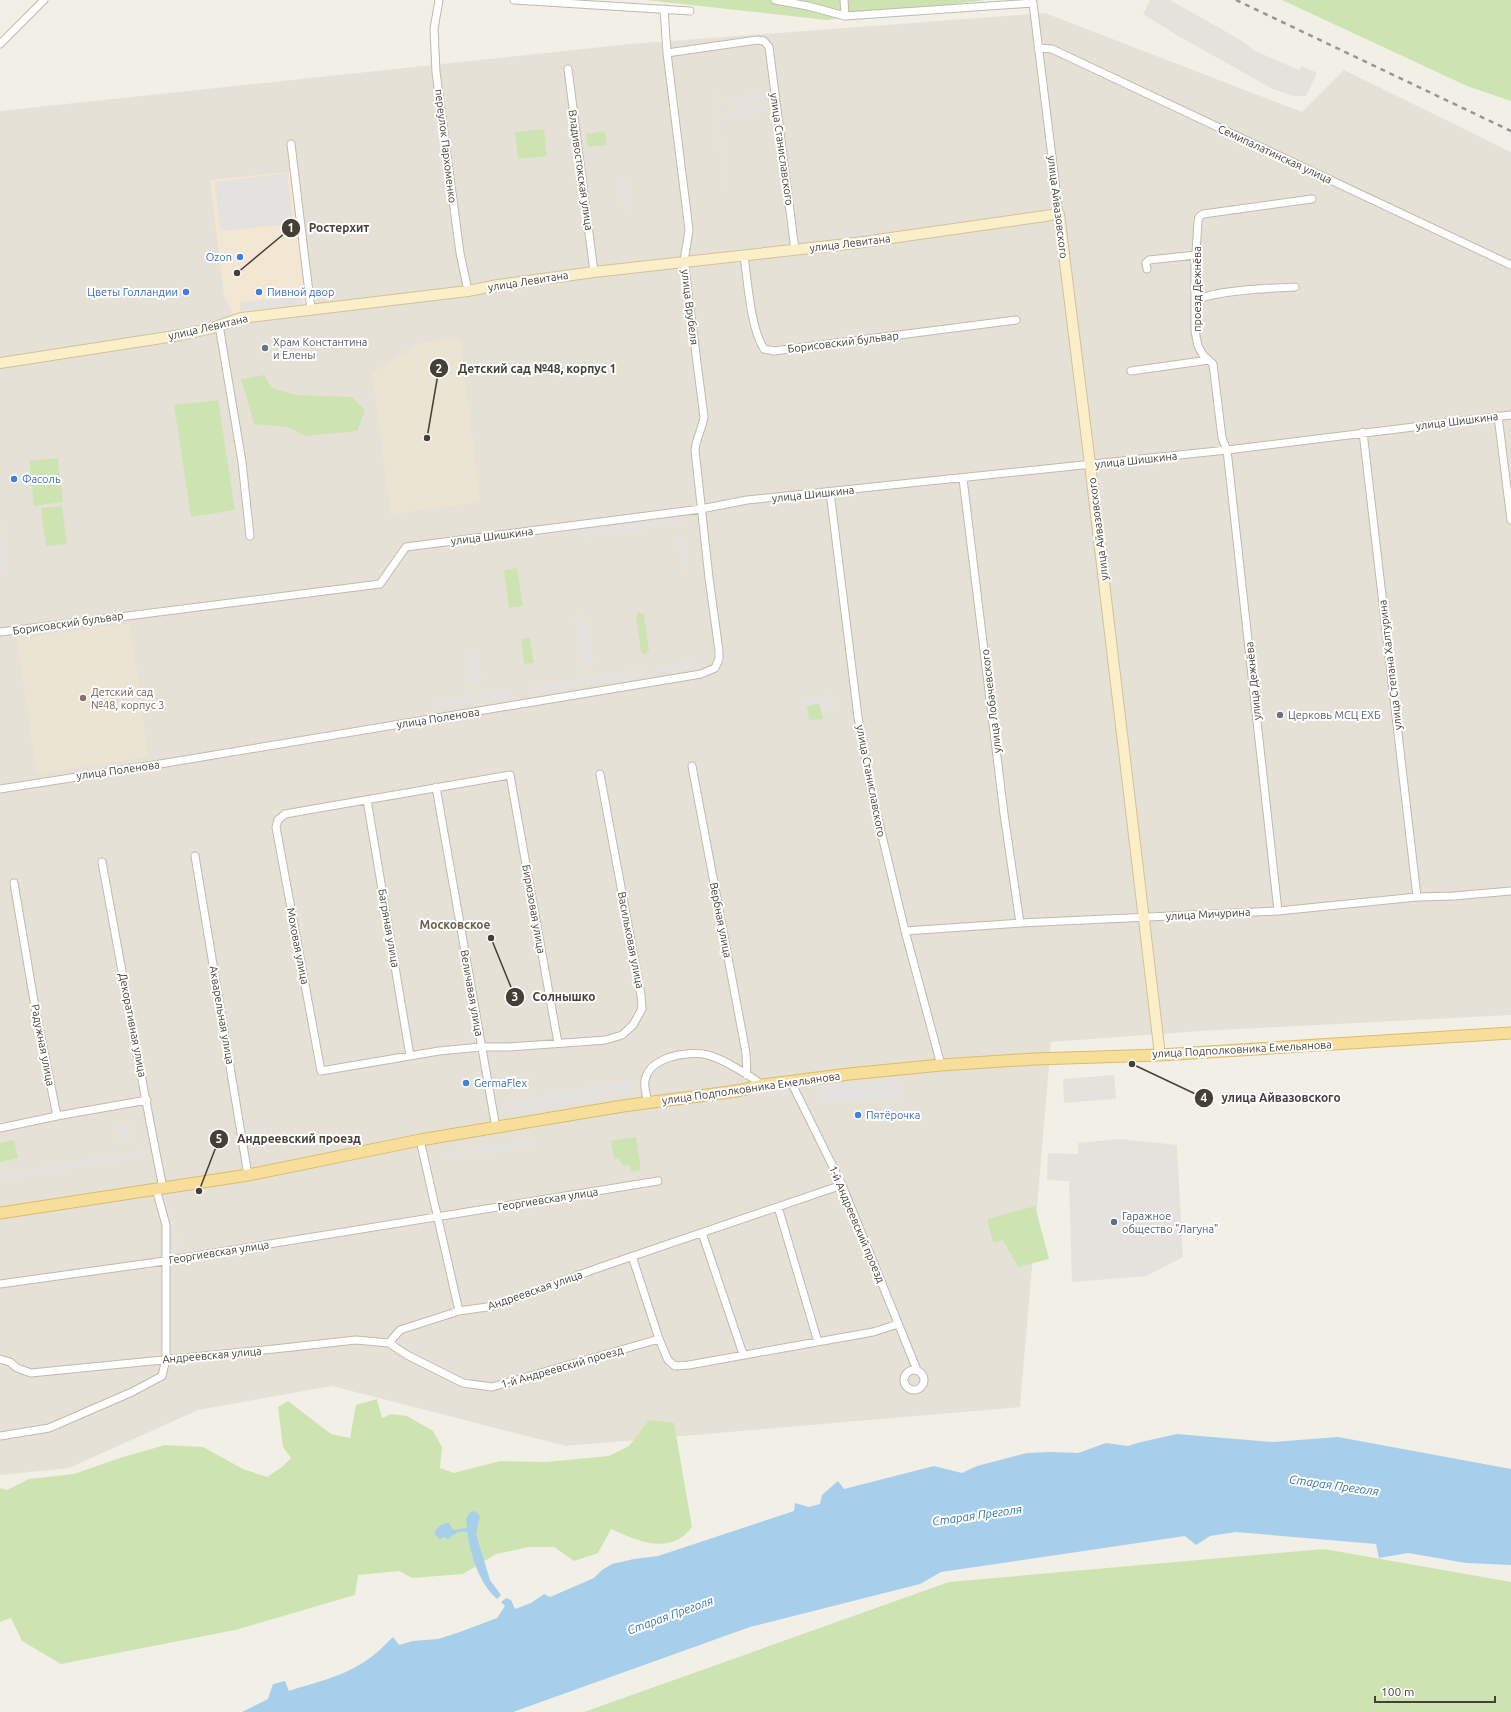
<svg xmlns="http://www.w3.org/2000/svg" width="1511" height="1712" font-family="Ubuntu,sans-serif">
	<style>
		.residential { fill: #e6e1d6 }
		.commercial { fill: #f3e6d3 }
		.industrial { fill: #e5e1dc }
		.education { fill: #ebe4d2 }
		.green { fill: #cde4b2 }
		.parking { fill: #e4e2df }
		.water { fill: #a7cfec }
		.lines { fill: none; stroke-linecap: round; stroke-linejoin: round }
		.street-casing { stroke: #c0baad; stroke-width: 9 }
		.secondary-casing { stroke: #d0c299; stroke-width: 12 }
		.primary-casing { stroke: #dcbb6c; stroke-width: 13 }
		.street { stroke: #fff; stroke-width: 7 }
		.secondary { stroke: #fbefc9; stroke-width: 10 }
		.primary { stroke: #f8de9b; stroke-width: 11 }
		.rail { stroke: #969696; stroke-width: 2.5; stroke-dasharray: 5 5; stroke-linecap: butt }
		.shop-dot { fill: #3f7fe0; stroke: #fff; stroke-width: 1.5 }
		.worship-dot { fill: #6b7280; stroke: #fff; stroke-width: 1.5 }
		.education-dot { fill: #8d6e63; stroke: #fff; stroke-width: 1.5 }
		.service-dot { fill: #5c6f8a; stroke: #fff; stroke-width: 1.5 }
		.labels { text-anchor: middle; dominant-baseline: central; stroke-width: 4; stroke-linejoin: round; paint-order: stroke }
		.street-label { font-size: 11px; fill: #453f37; stroke: #fff }
		.shop-label { font-size: 11px; fill: #366cbe; stroke: #fff; text-anchor: start }
		.worship-label { font-size: 11px; fill: #5b616d; stroke: #fff; text-anchor: start }
		.education-label { font-size: 11px; fill: #785e54; stroke: #fff; text-anchor: start }
		.service-label { font-size: 11px; fill: #4e5e75; stroke: #fff; text-anchor: start }
		.neighbourhood-label { font-size: 12px; font-weight: bold; fill: #675d4e; stroke: #fff }
		.water-label { font-size: 12px; font-style: italic; fill: #3679aa; stroke: #fff }
		.leader { fill: none; stroke: #453f37; stroke-width: 1.5 }
		.callout-dot { fill: #453f37; stroke: #fff; stroke-width: 1.5 }
		.mark-label { font-size: 12px; text-anchor: middle; font-weight: bold; fill: #fff }
		.callout-label { font-size: 12px; text-anchor: middle; font-weight: bold; fill: #453f37; stroke: #fff; stroke-width: 4; stroke-linejoin: round; paint-order: stroke }
	</style>
	<rect width="100%" height="100%" fill="#f2efe7"/>
	<path class="residential" d="M1045,13L1302,112L1344,70L1511,152V1015L1201,1031L1051,1042L1020,1407L566,1446L332,1386L198,1410L69,1468L0,1475V111L630,44Z"/>
	<path class="commercial" d="M290,172L307,305L233,315L224,296L210,180Z"/>
	<path class="industrial" d="M1149,0H1170L1242,41L1255,51L1299,70L1302,66L1317,73L1306,96H1293L1271,88L1180,37L1143,14L1150,1Z
		M1114,1075L1116,1099L1064,1103L1063,1079Z
		M1119,1139L1177,1145L1183,1257L1146,1276L1072,1282L1069,1181L1047,1180L1048,1153L1078,1154V1143Z"/>
	<path class="education" d="M460,338L480,502L391,514L372,373L420,343Z
		M130,623L148,757L37,774L17,639Z"/>
	<path class="green" d="M646,0H986L827,20Z
		M1282,0H1511V101L1467,86Z
		M544,129L547,156L518,159L515,132Z
		M605,131L607,145L588,147L586,134Z
		M264,375L272,388L296,395L352,397L365,410L357,431L306,436L287,427L254,424L241,379Z
		M218,400L235,510L191,517L174,405Z
		M58,458L63,502L34,506L29,461Z
		M62,506L67,544L46,546L41,508Z
		M517,568L523,606L509,608L504,570Z
		M639,612L644,615L649,650L646,655L642,654L641,651L636,616Z
		M530,638L534,663L524,664L521,639Z
		M819,703L823,719L809,720L807,706Z
		M636,1137L641,1170L631,1172L630,1166L622,1165L619,1159H614L611,1141Z
		M14,1140L18,1158L0,1162V1143Z
		M1035,1206L1049,1259L1018,1267L1003,1240L993,1243L987,1219Z
		M377,1399L382,1418L391,1414L407,1416L433,1431L442,1447L440,1468L454,1473L500,1461L546,1462L609,1456L629,1446L649,1420L674,1423L692,1527C671,1556 638,1541 611,1529L598,1553L574,1561L554,1547H529L496,1554L463,1574L412,1578L399,1571L358,1575L355,1595L235,1630L61,1664L22,1641L11,1618L0,1622V1488L7,1490L29,1479L74,1474L120,1458L165,1445L203,1447L243,1469L267,1477L282,1467L291,1458L283,1447L278,1407L288,1401L331,1434L350,1438L356,1405Z
		M1324,1549L1511,1582V1712H584L949,1582Z"/>
	<path class="parking" d="M712,89H714L727,185H725Z
		M767,92L768,98L726,104L725,99Z
		M768,106L769,111L728,117L727,112Z
		M287,173L293,224L220,231L215,182Z
		M618,179H625L629,208L623,209Z
		M302,296L303,305L240,311V302Z
		M681,518L682,523L584,537L583,530Z
		M0,521L7,573L1,574L0,564Z
		M678,536H683L688,569L682,570Z
		M575,615H581L582,624L588,623L593,664L582,665Z
		M477,653L481,681L469,683L465,655Z
		M696,661L697,667L659,673L658,667Z
		M642,669L643,676L597,683L596,676Z
		M589,678L590,684L533,693L532,686Z
		M510,690L511,696L481,701L480,694Z
		M832,694L835,706L822,708L821,703L807,706L805,700Z
		M474,695L475,702L435,708L434,702Z
		M898,1079L900,1097L819,1104L818,1086Z
		M634,1080L636,1092L509,1114L507,1102Z
		M891,1102L892,1124H884L883,1104Z
		M128,1124L131,1141L120,1143L117,1126Z
		M535,1140L536,1145L444,1160L443,1154Z
		M145,1150L146,1155L0,1180V1175Z
		M170,1214H174L175,1232L177,1240H179V1249L173,1251Z"/>
	<path class="water" d="M1177,1434L1273,1442L1338,1437L1511,1469V1565L1466,1563L1408,1553L1379,1558L1376,1544L1236,1532L1210,1536L1196,1545L1185,1536L941,1572L920,1584L750,1627L513,1712H242L268,1699L273,1684L285,1681L289,1691C312,1683 338,1678 359,1665C372,1658 383,1647 393,1637L399,1645L413,1641L438,1639L457,1633L497,1618L505,1606L501,1602L506,1598L511,1600L515,1609L531,1603L544,1594L550,1597L594,1578L602,1570L612,1564L634,1559L658,1556L794,1511L795,1503L809,1507L820,1504L822,1495L838,1481L844,1489L934,1466L962,1473L977,1466L1027,1453L1050,1452L1078,1453L1106,1443L1128,1446L1141,1442Z
		M475,1511L480,1516L476,1534L490,1580L501,1595L497,1599C479,1583 471,1556 467,1532C459,1530 454,1534 448,1539L443,1537L440,1540L434,1533C437,1527 442,1523 449,1523L453,1530L467,1528L466,1519L470,1512Z"/>
	<g class="lines">
		<g class="street-casing">
			<path id="street" d="M439,0L434,29L436,72L460,253L468,291
				M514,0L690,11
				M775,0L808,6L845,16L1033,3L1059,214
				M844,0L845,16
				M0,44L44,0
				M1038,48L1052,49L1511,265
				M667,53L757,40L764,41L769,47L795,250
				M568,69L594,272
				M291,144L311,309
				M744,256C748,282 750,327 764,349L774,351L1016,320
				M1147,269L1146,263L1149,260L1196,255
				M1195,301C1213,290 1272,288 1295,287
				M219,325L242,462L250,536
				M1131,371L1209,360
				M1498,416L1511,520
				M1363,432L1417,897
				M963,479L1004,814L1020,923
				M830,492L858,717L871,790L905,931L941,1065
				M0,632L380,584L406,547L701,509L747,500L1227,450L1511,415
				M692,766L746,1053L747,1075
				M436,787L496,1128
				M0,789L160,764L701,674L715,668L719,659V651L709,578L695,450C696,439 702,429 704,417L684,261L689,230L667,53L664,9
				M367,800L410,1056
				M195,856L248,1175
				M102,862C122,970 141,1080 163,1188
				M14,883L35,1007L57,1116L147,1100
				M1278,911L1227,450L1222,438L1213,364L1203,355L1198,346L1195,331V267L1198,222L1199,217L1203,214L1312,199
				M905,931L1020,923L1278,911L1417,897L1454,896L1511,891
				M558,1043L510,775L285,814L278,820L276,827L321,1071L439,1051L481,1047H509L606,1040L622,1035L633,1025L642,1009L641,995L600,774
				M791,1082L842,1185L917,1370
				M649,1103C646,1098 646,1093 645,1088C641,1058 686,1050 708,1055C721,1058 751,1076 762,1085
				M0,1128L57,1116
				M420,1140L459,1311
				M778,1207L818,1342
				M702,1233L743,1354
				M632,1256L659,1339L668,1360L675,1366L689,1365L873,1332L898,1324
				M0,1284L165,1261L658,1181
				M389,1343L407,1355L463,1383L492,1387L659,1339
				M0,1359L10,1362L17,1368L31,1373L274,1349L356,1340L389,1343L400,1330L459,1311L494,1306L601,1267L842,1185
				M904 1380a10 10 0 1 1 20 0a10 10 0 1 1-20 0Z
				M0,1436L49,1428L132,1392L162,1376L166,1359V1225L156,1189"/>
		</g>
		<g class="secondary-casing">
			<path id="secondary" d="M0,363L181,335L212,328L241,318L468,291L498,285L594,272L856,243L1059,214L1090,464L1160,1055"/>
		</g>
		<g class="primary-casing">
			<path id="primary" d="M0,1213L248,1175L420,1140L623,1106L737,1091L762,1085L849,1074L941,1065L1035,1059L1160,1055L1511,1033"/>
		</g>
		<use href="#street" class="street"/>
		<use href="#secondary" class="secondary"/>
		<use href="#primary" class="primary"/>
		<path class="rail" d="M1236,0L1511,131"/>
	</g>
	<g class="shop-dot">
		<circle cx="240" cy="257" r="4"/>
		<circle cx="186" cy="292" r="4"/>
		<circle cx="259" cy="292" r="4"/>
		<circle cx="14" cy="479" r="4"/>
		<circle cx="466" cy="1083" r="4"/>
		<circle cx="858" cy="1115" r="4"/>
	</g>
	<g class="worship-dot">
		<circle cx="265" cy="348" r="4"/>
		<circle cx="1280" cy="715" r="4"/>
	</g>
	<circle class="education-dot" cx="83" cy="698" r="4"/>
	<circle class="service-dot" cx="1114" cy="1222" r="4"/>
	<g class="labels">
		<g class="street-label">
			<text transform="translate(446 146) rotate(83)">переулок Пархоменко</text>
			<text transform="translate(782 149) rotate(82)">улица Станиславского</text>
			<text transform="translate(1275 154) rotate(25)">Семипалатинская улица</text>
			<text transform="translate(581 170) rotate(82)">Владивостокская улица</text>
			<text transform="translate(1058 207) rotate(83)">улица Айвазовского</text>
			<text transform="translate(850 243) rotate(-7)">улица Левитана</text>
			<text transform="translate(528 281) rotate(-9)">улица Левитана</text>
			<text transform="translate(1197 289) rotate(-90)">проезд Дежнёва</text>
			<text transform="translate(690 307) rotate(83)">улица Врубеля</text>
			<text transform="translate(208 327) rotate(-13)">улица Левитана</text>
			<text transform="translate(843 342) rotate(-7)">Борисовский бульвар</text>
			<text transform="translate(1457 421) rotate(-7)">улица Шишкина</text>
			<text transform="translate(1136 460) rotate(-6)">улица Шишкина</text>
			<text transform="translate(813 494) rotate(-6)">улица Шишкина</text>
			<text transform="translate(1098 529) rotate(-97)">улица Айвазовского</text>
			<text transform="translate(492 536) rotate(-7)">улица Шишкина</text>
			<text transform="translate(68 623) rotate(-8)">Борисовский бульвар</text>
			<text transform="translate(1390 665) rotate(-97)">улица Степана Халтурина</text>
			<text transform="translate(1253 681) rotate(-96)">улица Дежнёва</text>
			<text transform="translate(991 701) rotate(-97)">улица Лобачевского</text>
			<text transform="translate(438 718) rotate(-9)">улица Поленова</text>
			<text transform="translate(118 770) rotate(-8)">улица Поленова</text>
			<text transform="translate(871 781) rotate(79)">улица Станиславского</text>
			<text transform="translate(534 909) rotate(80)">Бирюзовая улица</text>
			<text transform="translate(1208 914) rotate(-3)">улица Мичурина</text>
			<text transform="translate(721 920) rotate(79)">Вербная улица</text>
			<text transform="translate(389 928) rotate(80)">Багряная улица</text>
			<text transform="translate(631 940) rotate(79)">Васильковая улица</text>
			<text transform="translate(298 946) rotate(79)">Моховая улица</text>
			<text transform="translate(472 993) rotate(80)">Величавая улица</text>
			<text transform="translate(222 1015) rotate(80)">Акварельная улица</text>
			<text transform="translate(133 1025) rotate(79)">Декоративная улица</text>
			<text transform="translate(43 1045) rotate(79)">Радужная улица</text>
			<text transform="translate(1242 1049) rotate(-3)">улица Подполковника Емельянова</text>
			<text transform="translate(751 1088) rotate(-8)">улица Подполковника Емельянова</text>
			<text transform="translate(548 1199) rotate(-9)">Георгиевская улица</text>
			<text transform="translate(857 1224) rotate(67)">1-й Андреевский проезд</text>
			<text transform="translate(219 1252) rotate(-9)">Георгиевская улица</text>
			<text transform="translate(535 1290) rotate(-19)">Андреевская улица</text>
			<text transform="translate(212 1355) rotate(-5)">Андреевская улица</text>
			<text transform="translate(562 1367) rotate(-16)">1-й Андреевский проезд</text>
		</g>
		<g class="shop-label">
			<text x="232" y="257" text-anchor="end">Ozon</text>
			<text x="178" y="292" text-anchor="end">Цветы Голландии</text>
			<text x="267" y="292">Пивной двор</text>
			<text x="22" y="479">Фасоль</text>
			<text x="474" y="1083">GermaFlex</text>
			<text x="866" y="1115">Пятёрочка</text>
		</g>
		<g class="worship-label">
			<text x="273" y="342">Храм Константина<tspan x="273" dy="13">и Елены</tspan></text>
			<text x="1288" y="715">Церковь МСЦ ЕХБ</text>
		</g>
		<g class="education-label">
			<text x="91" y="692">Детский сад<tspan x="91" dy="13">№48, корпус 3</tspan></text>
		</g>
		<g class="service-label">
			<text x="1122" y="1216">Гаражное<tspan x="1122" dy="13">общество "Лагуна"</tspan></text>
		</g>
		<g class="neighbourhood-label">
			<text x="455" y="924">Московское</text>
		</g>
		<g class="water-label">
			<text transform="translate(1334 1485) rotate(8)">Старая Преголя</text>
			<text transform="translate(977 1515) rotate(-8)">Старая Преголя</text>
			<text transform="translate(670 1615) rotate(-20)">Старая Преголя</text>
		</g>
	</g>
	<path class="leader" d="M237 273L291 228M427 438L439 368M491 938L515 997M1132 1064L1204 1098M199 1191L219 1139"/>
	<g class="callout-dot">
		<circle cx="237" cy="273" r="4"/>
		<circle cx="427" cy="438" r="4"/>
		<circle cx="491" cy="938" r="4"/>
		<circle cx="1132" cy="1064" r="4"/>
		<circle cx="199" cy="1191" r="4"/>
		<circle cx="291" cy="228" r="10"/>
		<circle cx="439" cy="368" r="10"/>
		<circle cx="515" cy="997" r="10"/>
		<circle cx="1204" cy="1098" r="10"/>
		<circle cx="219" cy="1139" r="10"/>
	</g>
	<g class="mark-label">
		<text x="291" y="232">1</text>
		<text x="439" y="373">2</text>
		<text x="515" y="1001">3</text>
		<text x="1204" y="1102">4</text>
		<text x="219" y="1143">5</text>
	</g>
	<g class="callout-label">
		<text x="339" y="232">Ростерхит</text>
		<text x="537" y="373">Детский сад №48, корпус 1</text>
		<text x="564" y="1001">Солнышко</text>
		<text x="1281" y="1102">улица Айвазовского</text>
		<text x="299" y="1143">Андреевский проезд</text>
	</g>
	<path d="M1375 1696v6h120v-6" fill="none" stroke="#453f37" stroke-width="2"/>
	<text x="1381" y="1696" font-size="12" fill="#453f37" stroke="#ffffff" stroke-width="3" paint-order="stroke">100 m</text>
</svg>
